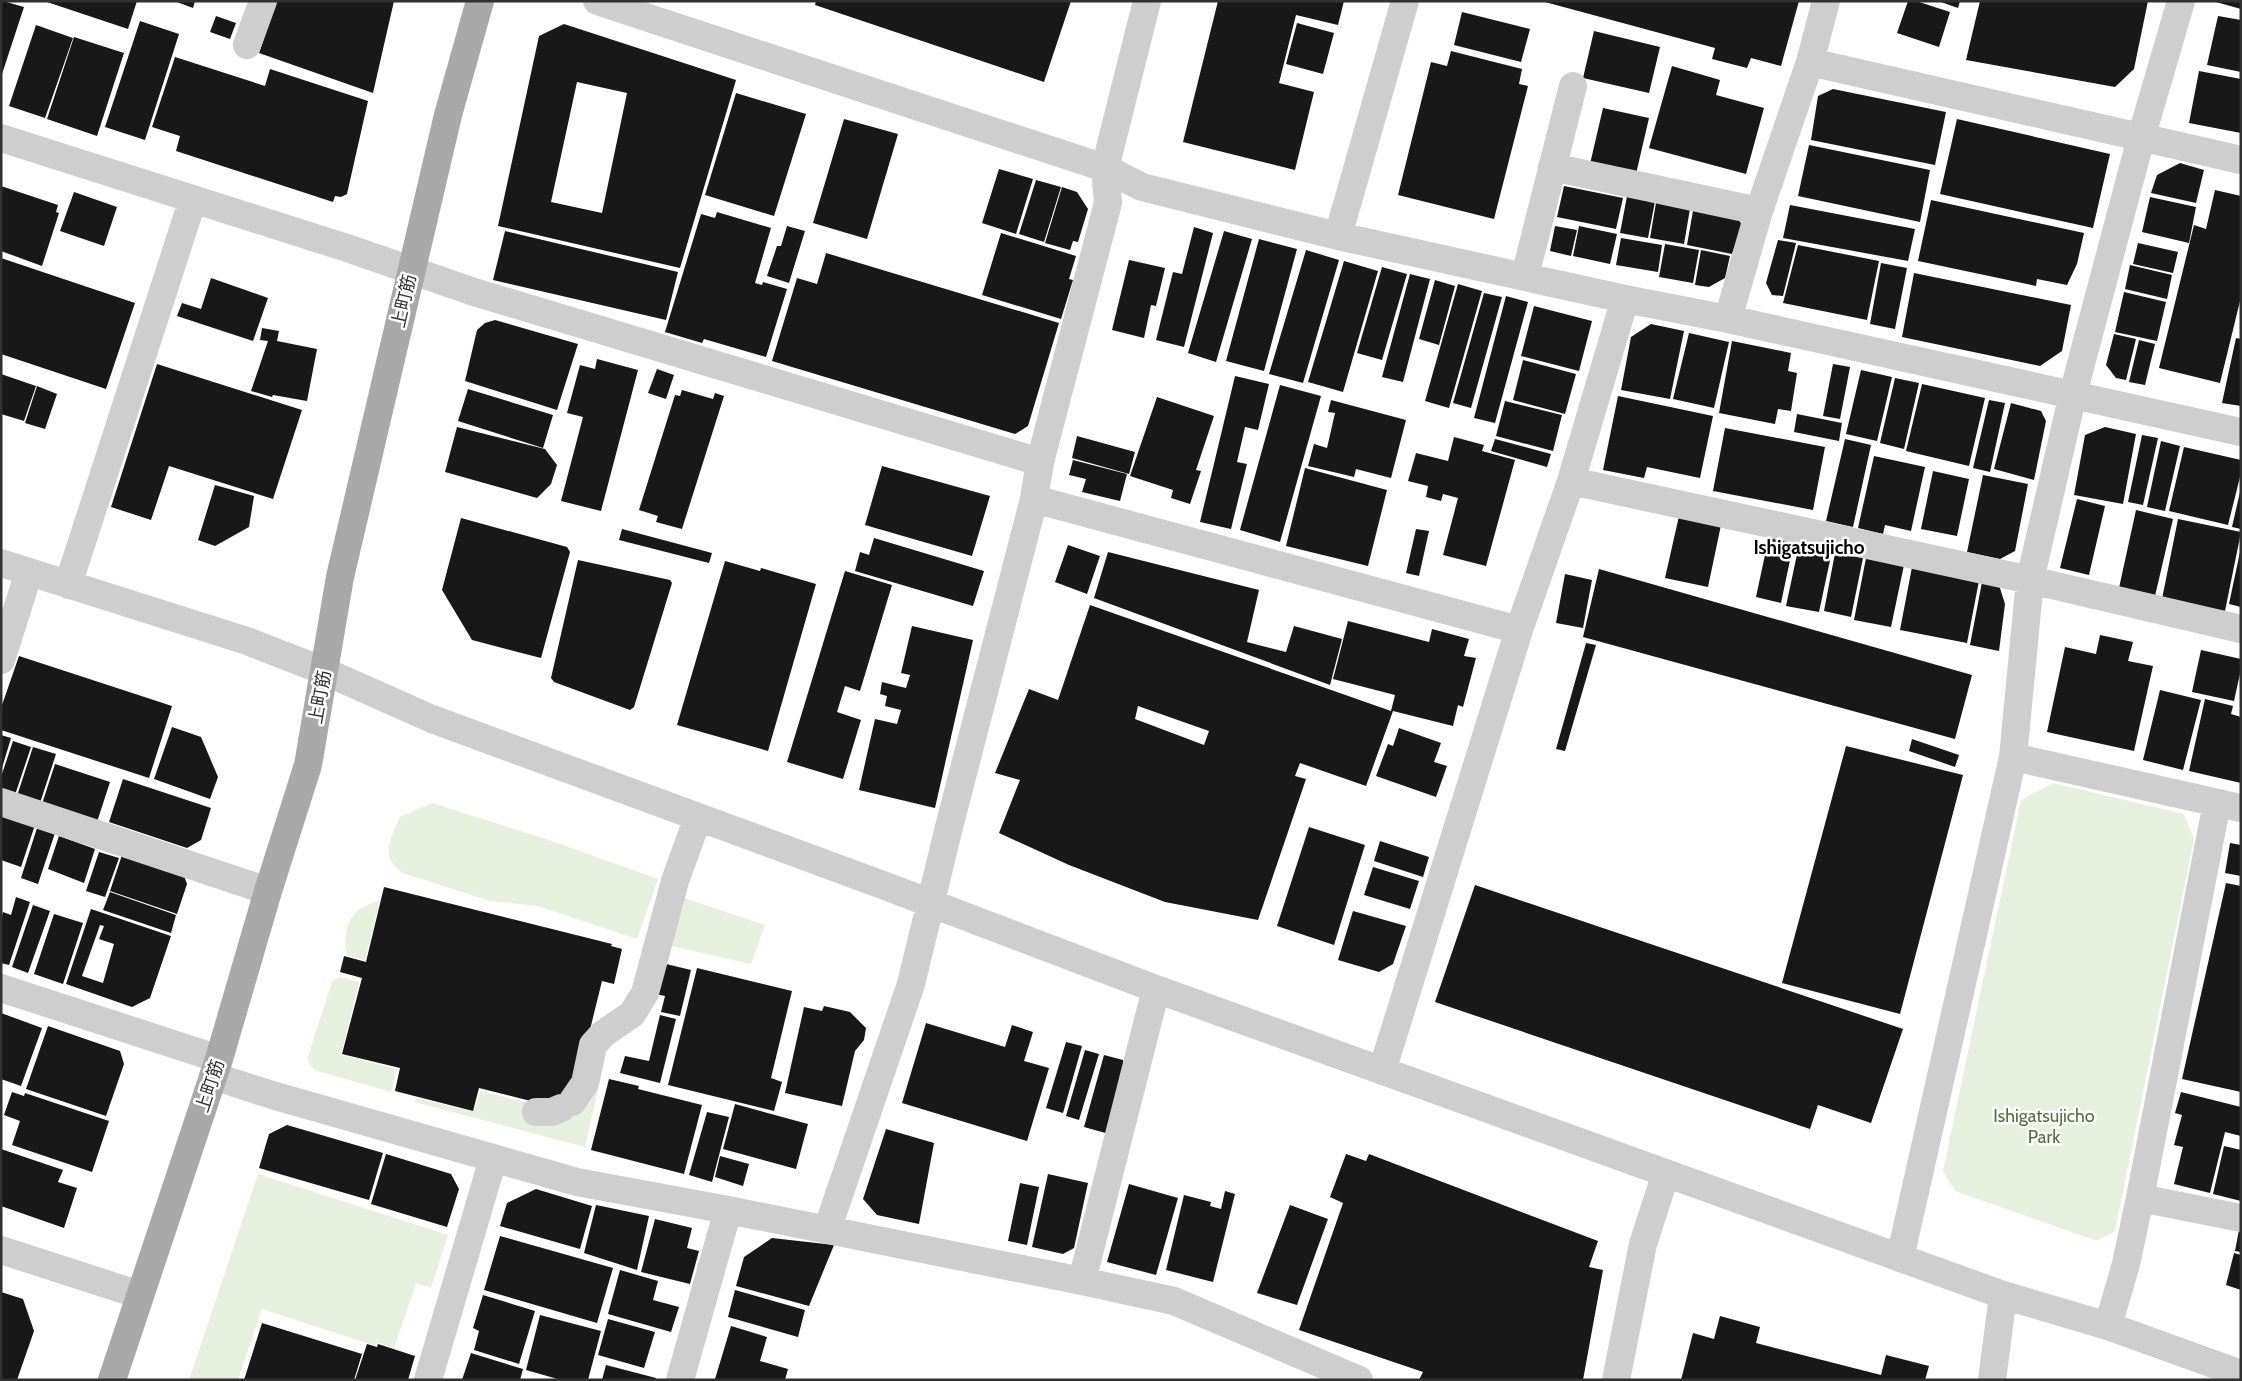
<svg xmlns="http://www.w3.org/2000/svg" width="2242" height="1381" font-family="Cabin,'Noto Sans JP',sans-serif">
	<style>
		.green { fill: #e7efde }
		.building { fill: #181818; fill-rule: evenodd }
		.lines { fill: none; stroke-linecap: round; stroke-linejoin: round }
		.minor { stroke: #cecece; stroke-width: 28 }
		.major { stroke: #a9a9a9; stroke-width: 28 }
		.labels { text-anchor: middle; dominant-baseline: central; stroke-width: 5; stroke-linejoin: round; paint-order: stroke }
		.street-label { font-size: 18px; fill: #313131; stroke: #fff }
		.park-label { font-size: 18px; fill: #53713a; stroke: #fff }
		.neighbourhood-label { font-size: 19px; font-weight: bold; fill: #000; stroke: #fff }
	</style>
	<rect width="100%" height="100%" fill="#fff"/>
	<path class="green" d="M2053,783L2184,814L2194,839L2115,1231L2097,1241L1955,1191L1943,1171L2021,800Z
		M432,803L546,839L658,879L637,939L538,906L490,901L403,873C379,856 390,840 400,817Z
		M684,898L765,925L751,964L667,945Z
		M380,900L365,960L347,955C343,943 346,923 355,913C361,907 373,903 380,900Z
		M339,977L359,982L341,1055L397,1069L391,1092L314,1070L307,1059L332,982Z
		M600,1056L605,1058L585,1147L415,1102L416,1098L474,1112L480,1091L537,1105Z
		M258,1174L448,1235L431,1288L416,1283L394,1348L378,1343L376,1346L262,1309L238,1380H189Z"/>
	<path class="building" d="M3,1L24,7L2,74L1,5Z
		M44,1H137L128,29Z
		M174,1H195L193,8Z
		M277,1H394L373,93L259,53Z
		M816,1H1071L1044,82L815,5Z
		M1218,1H1344L1338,25L1296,15L1279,83L1314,92L1295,170L1183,142Z
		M1799,1L1781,66L1751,58L1747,68L1712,59L1715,48L1545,2Z
		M1908,1H1916L1950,12L1939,47L1897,33Z
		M1938,1H1960L1958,8Z
		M1980,1H2148L2134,69L2115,87L1966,60Z
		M2216,1H2241V9L2216,2Z
		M1462,12L1530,29L1521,62L1454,45Z
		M216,16L236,23L230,39L210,32Z
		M2218,16L2241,20V72L2207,65Z
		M140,21L179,34L145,140L105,127Z
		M1297,23L1334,33L1323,74L1286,64Z
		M564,24L736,80L680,268L498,226L539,36ZM577,82L627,93L602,213L551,202Z
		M36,25L73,38L45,118L9,106Z
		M1594,31L1660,47L1649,93L1583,78Z
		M74,37L124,53L97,136L47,119Z
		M1451,51L1522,69L1519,84L1528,86L1494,219L1398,195L1431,62L1447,66Z
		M175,57L265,86L270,69L368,101L347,194L341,197L335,196L333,202L176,151L180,136L152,127Z
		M1672,66L1720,80L1716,95L1764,108L1746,174L1649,148Z
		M2199,71L2241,79V133L2189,123Z
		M1833,89L1946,112L1935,165L1811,140L1818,96Z
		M736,93L806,114L774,216L705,195Z
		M1603,108L1649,118L1636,174L1590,164Z
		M844,119L898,134L867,239L813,223Z
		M1957,119L2110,154L2093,228L1940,194Z
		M1809,145L1930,170L1920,222L1798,196Z
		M2180,163L2204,170L2196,203L2151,193L2157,175Z
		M999,169L1033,179L1016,234L982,223Z
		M1036,180L1061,187L1044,242L1019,234Z
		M1,186L58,205L56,212L59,213L42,266L1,251Z
		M1564,186L1623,198L1616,229L1557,217Z
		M1062,187L1077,192L1088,209L1078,242L1073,241L1070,250L1045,243Z
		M2215,190L2241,196V297L2220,383L2159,368L2194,225L2206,229Z
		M1628,191L1656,196L1648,238L1620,233Z
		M74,192L117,207L104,246L60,231Z
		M1657,197L1691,203L1684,244L1650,238Z
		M2150,197L2196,207L2189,243L2142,232Z
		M1931,200L2084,233L2077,264L2067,285L2037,279L2036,286L1918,261Z
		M1694,205L1736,215L1742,225L1732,254L1687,245Z
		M1790,205L1915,229L1908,261L1783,238Z
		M717,212L771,228L755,283L762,285L763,282L787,289L766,357L704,339L702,343L665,332L701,214L715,218Z
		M787,226L805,231L789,283L767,276L777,246H781Z
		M1555,226L1577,230L1571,256L1550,251Z
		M1579,226L1617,234L1610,264L1573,256Z
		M1194,227L1213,233L1184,347L1156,340L1173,272L1182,274Z
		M505,231L678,272L666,320L493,280Z
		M1224,231L1252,239L1216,362L1188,353Z
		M1001,233L1076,256L1069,279L1073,280L1061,319L982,295Z
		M1621,238L1662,245L1658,272L1616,265Z
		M1259,239L1297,249L1264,371L1226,361Z
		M1778,240L1796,243L1783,296L1772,295L1766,283Z
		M2138,243L2178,252L2173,273L2133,264Z
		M1665,244L1699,250L1693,283L1659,277Z
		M1798,245L1879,261L1867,320L1783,303Z
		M1306,250L1339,260L1303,383L1269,374Z
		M1701,250L1730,256L1725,278L1709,287L1695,285Z
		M826,253L1059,323L1028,426L1015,434L772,361L797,278L817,284Z
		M1,258L135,303L106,389L1,354Z
		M1129,260L1165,268L1156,306L1151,305L1144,338L1112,330Z
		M1344,261L1378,271L1343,392L1308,382Z
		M1881,263L1907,268L1895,329L1870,324Z
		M2130,265L2172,275L2167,299L2125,289Z
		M1382,267L1407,274L1382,360L1357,353Z
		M1914,273L2071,305L2062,351L2040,366L1902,337Z
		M1410,274L1430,279L1403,382L1382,377Z
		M211,278L268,298L253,341L177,316L182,303L201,309Z
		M1435,280L1455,286L1439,345L1419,339Z
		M1458,284L1482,291L1449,408L1425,401Z
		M2124,292L2166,302L2157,341L2115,332Z
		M1484,293L1502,297L1471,408L1453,403Z
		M1506,296L1528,302L1495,423L1474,418Z
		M1534,306L1592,321L1579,371L1521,356Z
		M495,320L578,344L557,410L465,381L477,330L485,323Z
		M1651,324L1684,331L1670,399L1621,390L1631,337Z
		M262,328L279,331L277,341L317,349L307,401L273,395L272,397L251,391L268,341L260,340Z
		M1689,333L1729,342L1714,408L1673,399Z
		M2114,334L2136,339L2126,380L2116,378L2106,365Z
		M2236,338L2241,339V406L2222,403Z
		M2139,340L2155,344L2145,385L2129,382Z
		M1732,341L1791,353L1788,371L1797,373L1791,411L1778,409L1775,424L1719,413Z
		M597,359L638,370L601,511L561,501L583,417L567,413L580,365L595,369Z
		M1523,360L1576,374L1565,414L1513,400Z
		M157,364L302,410L273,499L169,466L151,520L111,507Z
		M1833,364L1850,367L1840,419L1823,416Z
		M657,369L674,375L666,399L648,393Z
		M1861,370L1892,377L1877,441L1846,434Z
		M1,374L36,386L24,421L1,414Z
		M1235,376L1269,384L1258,430L1245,427L1237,462L1247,464L1231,529L1200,522Z
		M1895,378L1919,383L1904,449L1880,443Z
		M1922,384L1985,398L1969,466L1906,451Z
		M1280,385L1321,396L1280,542L1240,530Z
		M37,386L57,394L45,429L25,423Z
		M468,389L553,415L543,448L458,421Z
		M682,390L713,399L715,393L724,396L682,529L656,522L658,516L639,510L675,395L680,396Z
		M1618,396L1713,416L1700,478L1647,467L1644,478L1603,470Z
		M1157,397L1214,416L1196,470L1201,471L1190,504L1171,498L1173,490L1130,476Z
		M1331,400L1406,420L1391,478L1356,469L1354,477L1308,466L1314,444L1327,448L1335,413L1328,412Z
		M1989,400L2005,403L1990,472L1973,468Z
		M1505,401L1562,415L1553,451L1496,436Z
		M2011,403L2041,411L2046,421L2034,480L1994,469Z
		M1797,414L1842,423L1839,441L1794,432Z
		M457,427L545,449L557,465L551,484L537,498L445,472Z
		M2105,427L2136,434L2123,504L2074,495L2085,435Z
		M1725,428L1825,447L1813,510L1713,491Z
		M2142,435L2158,438L2143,505L2128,502Z
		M1077,436L1135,452L1129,474L1072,458Z
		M1454,437L1484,445L1482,451L1515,460L1486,566L1443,555L1458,498L1443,494L1441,501L1426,497L1428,486L1408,481L1416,453L1448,461Z
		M1495,439L1551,454L1547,467L1491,451Z
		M1845,439L1871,445L1853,527L1826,521Z
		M2161,441L2180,446L2165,511L2147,507Z
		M2184,447L2241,460V473L2228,525L2169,511Z
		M1874,456L1925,467L1911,531L1885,525L1883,534L1858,528Z
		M1073,460L1127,474L1120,501L1082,492L1086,479L1069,475Z
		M882,466L990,496L972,556L865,525Z
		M1305,468L1387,490L1368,566L1286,546Z
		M1933,471L1969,479L1957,536L1921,529Z
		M1983,475L2028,484L2015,551L2000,559L1967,552Z
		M215,485L254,496L249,527L215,546L198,540Z
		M2240,492H2241V529L2232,527Z
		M2077,499L2105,506L2089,575L2060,568Z
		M2136,510L2173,519L2155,596L2119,588Z
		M1679,516L1721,525L1708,587L1665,578Z
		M461,518L567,547L570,552L541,658L472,640L442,590Z
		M2178,519L2241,532L2225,611L2162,599Z
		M622,529L712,553L709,563L619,540Z
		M1416,529L1429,531L1419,576L1406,573Z
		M1769,536L1794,541L1781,603L1756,597Z
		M874,538L984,571L973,606L855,571L860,552L869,555Z
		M1068,545L1100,556L1087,594L1055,582Z
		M1799,545L1832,551L1819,612L1786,606Z
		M1108,552L1259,590L1247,642L1286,652L1294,626L1342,639L1330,685L1094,598Z
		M2240,552H2241V607L2229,604Z
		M1835,553L1863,558L1851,617L1824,611Z
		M1866,558L1904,565L1891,627L1854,620Z
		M578,560L670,580L672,583L634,707L630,710L554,682L551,678Z
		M725,561L760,571L761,568L816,584L768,751L677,725Z
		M1912,567L1979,581L1967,643L1900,630Z
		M1599,569L1972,675L1955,739L1583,637Z
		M845,571L892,585L860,691L845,686L837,712L861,720L843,779L787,762Z
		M1565,574L1592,580L1583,628L1556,623Z
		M1982,582L1999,585L2005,604L1999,651L1970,645Z
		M1090,605L1391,711L1395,695L1333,679L1348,621L1429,642L1432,629L1469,639L1464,656L1476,658L1463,707L1458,705L1453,726L1393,711L1366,786L1300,763L1295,776L1306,779L1258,920L1165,902L1069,865L999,833L1020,780L995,773L1029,689L1058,700ZM1138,706L1209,731L1204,745L1135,719Z
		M912,626L973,640L935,808L859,790L875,719L897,724L901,710L885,706L887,696L880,694L882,682L906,688L910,675L901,673Z
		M2100,635L2133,642L2128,661L2153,666L2134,751L2047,732L2065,647L2096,654Z
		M1586,643L1596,645L1565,751L1556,749Z
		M2201,650L2241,659V669L2234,701L2192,692Z
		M19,656L172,706L149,778L1,730V708Z
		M2160,690L2201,700L2183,770L2143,760Z
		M2205,699L2233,706L2231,714L2241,717V783L2189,771Z
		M172,727L201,737L218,777L210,799L154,779Z
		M1399,728L1441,743L1434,762L1447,766L1436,797L1376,776L1388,744L1393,746Z
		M1,735L11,738L2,768L1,767Z
		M1912,739L1959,755L1955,767L1909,751Z
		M13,741L31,747L15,795L1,790V777Z
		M1846,746L1963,775L1900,1014L1782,983Z
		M33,747L56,754L40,803L17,796Z
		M55,764L110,782L97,822L42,804Z
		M123,779L211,808L201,840L187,848L109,822Z
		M1,813L35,825L21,867L1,860Z
		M1309,827L1365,845L1334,945L1277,926Z
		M37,828L55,833L38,884L21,878Z
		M59,836L95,849L84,883L48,869Z
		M1380,841L1429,857L1423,877L1374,861Z
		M2230,843L2241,845V876L2225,873Z
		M99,852L119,858L105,897L86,891Z
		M122,855L184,876L187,884L177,914L110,891Z
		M1373,867L1419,881L1410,909L1364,895Z
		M2226,883L2241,886V1092L2182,1079Z
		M1475,885L1903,1029L1871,1123L1818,1105L1810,1129L1435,1002Z
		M384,887L612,944L611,946L622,949L614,984L602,981L570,1111L479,1088L473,1111L395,1091L400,1068L342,1054L362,978L340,972L344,956L366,962Z
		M110,892L176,915L171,933L103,910Z
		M16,897L30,902L9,965L1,963V919L3,912L11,915Z
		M33,905L50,911L28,973L12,967Z
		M91,909L171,936L150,998L132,1007L66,984ZM100,925L104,926L99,939L114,944L103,983L82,976Z
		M1353,911L1406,926L1393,964L1379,972L1338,960Z
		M54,914L83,923L63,984L34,974Z
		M662,963L691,970L680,1016L661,1012L665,996L655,994Z
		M697,968L792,991L771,1078L782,1082L774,1111L668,1085Z
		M824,1006L850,1012L866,1028L864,1040L855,1051L842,1106L785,1093L804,1007L822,1011Z
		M1,1013L42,1028L21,1086L1,1079Z
		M660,1015L676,1019L660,1083L620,1073L625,1056L649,1061Z
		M926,1023L1005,1047L1012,1025L1033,1032L1024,1061L1049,1068L1027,1141L902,1103Z
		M48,1026L120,1051L124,1064L106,1116L26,1089Z
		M1066,1042L1082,1046L1063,1113L1046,1108Z
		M1085,1050L1099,1054L1079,1120L1066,1116Z
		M1104,1055L1123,1060L1126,1071L1109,1134L1084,1127Z
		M609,1079L639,1086L638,1089L702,1105L684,1174L591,1150Z
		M12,1092L24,1096L25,1093L109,1121L92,1172L12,1145L20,1121L4,1115Z
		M2181,1092L2241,1107V1136L2225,1132L2210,1193L2174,1184L2183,1147L2174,1145L2182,1115L2175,1113Z
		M735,1104L808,1124L796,1169L723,1149Z
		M707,1112L729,1117L712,1182L689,1175Z
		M287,1125L383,1153L369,1200L259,1168L269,1134Z
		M886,1129L934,1143L919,1224L877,1215L863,1199Z
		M2224,1146L2241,1150V1201L2213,1194Z
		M1,1149L63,1170L58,1182L77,1188L64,1228L1,1206Z
		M386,1154L451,1174L459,1189L447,1227L371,1204Z
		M1346,1154L1366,1161L1369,1154L1598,1241L1589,1267L1603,1270L1583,1380H1419L1423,1372L1299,1330L1343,1203L1330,1197Z
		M720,1156L749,1164L743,1186L715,1177Z
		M1048,1174L1088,1183L1074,1248L1063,1254L1032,1247Z
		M1020,1183L1039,1187L1027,1245L1008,1241Z
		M1129,1184L1178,1198L1156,1275L1107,1262Z
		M536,1189L592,1206L580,1249L500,1226L507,1203Z
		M1225,1191L1235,1194L1213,1282L1166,1270L1184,1195L1211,1202L1210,1206L1221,1209Z
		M596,1205L649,1216L637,1270L584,1253Z
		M1290,1205L1328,1219L1297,1305L1257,1293Z
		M655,1219L692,1228L687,1248L699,1251L690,1284L641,1272Z
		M2239,1230L2241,1231V1252L2235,1251Z
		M500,1236L613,1268L597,1323L484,1290Z
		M772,1238L834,1245L809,1306L736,1286L744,1257Z
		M2234,1253L2241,1255V1290L2226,1285Z
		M620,1270L658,1281L653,1300L679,1307L671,1332L608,1314Z
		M735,1290L805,1310L798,1337L728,1317Z
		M1,1292L23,1299L34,1331L17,1380H1Z
		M483,1295L535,1311L519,1364L474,1350L479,1331L473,1328Z
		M540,1315L601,1331L588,1380H561L526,1370Z
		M1720,1316L1760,1327L1756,1343L1881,1375L1886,1355L1929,1366L1925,1380H1681L1693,1333L1714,1339Z
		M608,1319L655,1332L644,1368L598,1355Z
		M262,1323L362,1354L354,1380H244Z
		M731,1326L767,1337L760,1361L788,1369L785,1380L715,1379Z
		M367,1344L377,1347L378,1344L415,1356L408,1380H355Z
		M471,1353L523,1369L520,1380H462Z
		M606,1365L656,1378L655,1380H602Z"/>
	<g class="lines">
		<path class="minor" d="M597,1L1105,168L1142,187L1338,236L1625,299L1728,319L2241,432
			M247,45L263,1
			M1810,62L2241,160
			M1,138L347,248L474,292L1040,462
			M1552,167L1759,211
			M1338,236L1405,1
			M1525,276L1573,86
			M1728,319L1759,211L1810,62L1826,1
			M1571,481L2030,580L2241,629
			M1034,499L1519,630
			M1,563L247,641L324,671L432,719L880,884L1156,989L2003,1295L2108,1326L2241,1374
			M68,585L193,199
			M1,660L29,572
			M2013,757L2241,808
			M1,802L268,891
			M1,988L219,1059
			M1382,1071L1519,630L1571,481L1625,299
			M213,1076L272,1095L577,1182L728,1210L1082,1281L1174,1301L1359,1380
			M572,1102L585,1083L593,1045L603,1034L632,1014L645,993L675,881L698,817
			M536,1112H552L561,1108
			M2140,1198L2241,1218
			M827,1230L911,984L949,827L1034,499L1040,462L1108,203L1105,168L1147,1
			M1,1250L140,1295
			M1900,1258L2013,757L2030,580L2073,394L2141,138L2181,1
			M1082,1281L1156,989
			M2108,1326L2126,1264L2140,1198L2217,803
			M428,1380L493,1159
			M680,1380L728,1210
			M1616,1380L1643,1244L1666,1173
			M1992,1380L2003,1295"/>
		<path class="major" d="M112,1380L219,1059L268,891L308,765L340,577L448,115L480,1"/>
	</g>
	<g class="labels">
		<g class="street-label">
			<text transform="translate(404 301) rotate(-77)">上町筋</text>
			<text transform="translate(320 697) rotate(-80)">上町筋</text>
			<text transform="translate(210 1086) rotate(-72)">上町筋</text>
		</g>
		<g class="park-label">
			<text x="2044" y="1116">Ishigatsujicho<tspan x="2044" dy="21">Park</tspan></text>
		</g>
		<g class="neighbourhood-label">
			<text x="1809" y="547">Ishigatsujicho</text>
		</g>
	</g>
	<rect width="2242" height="1381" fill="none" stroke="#313131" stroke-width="5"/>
</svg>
